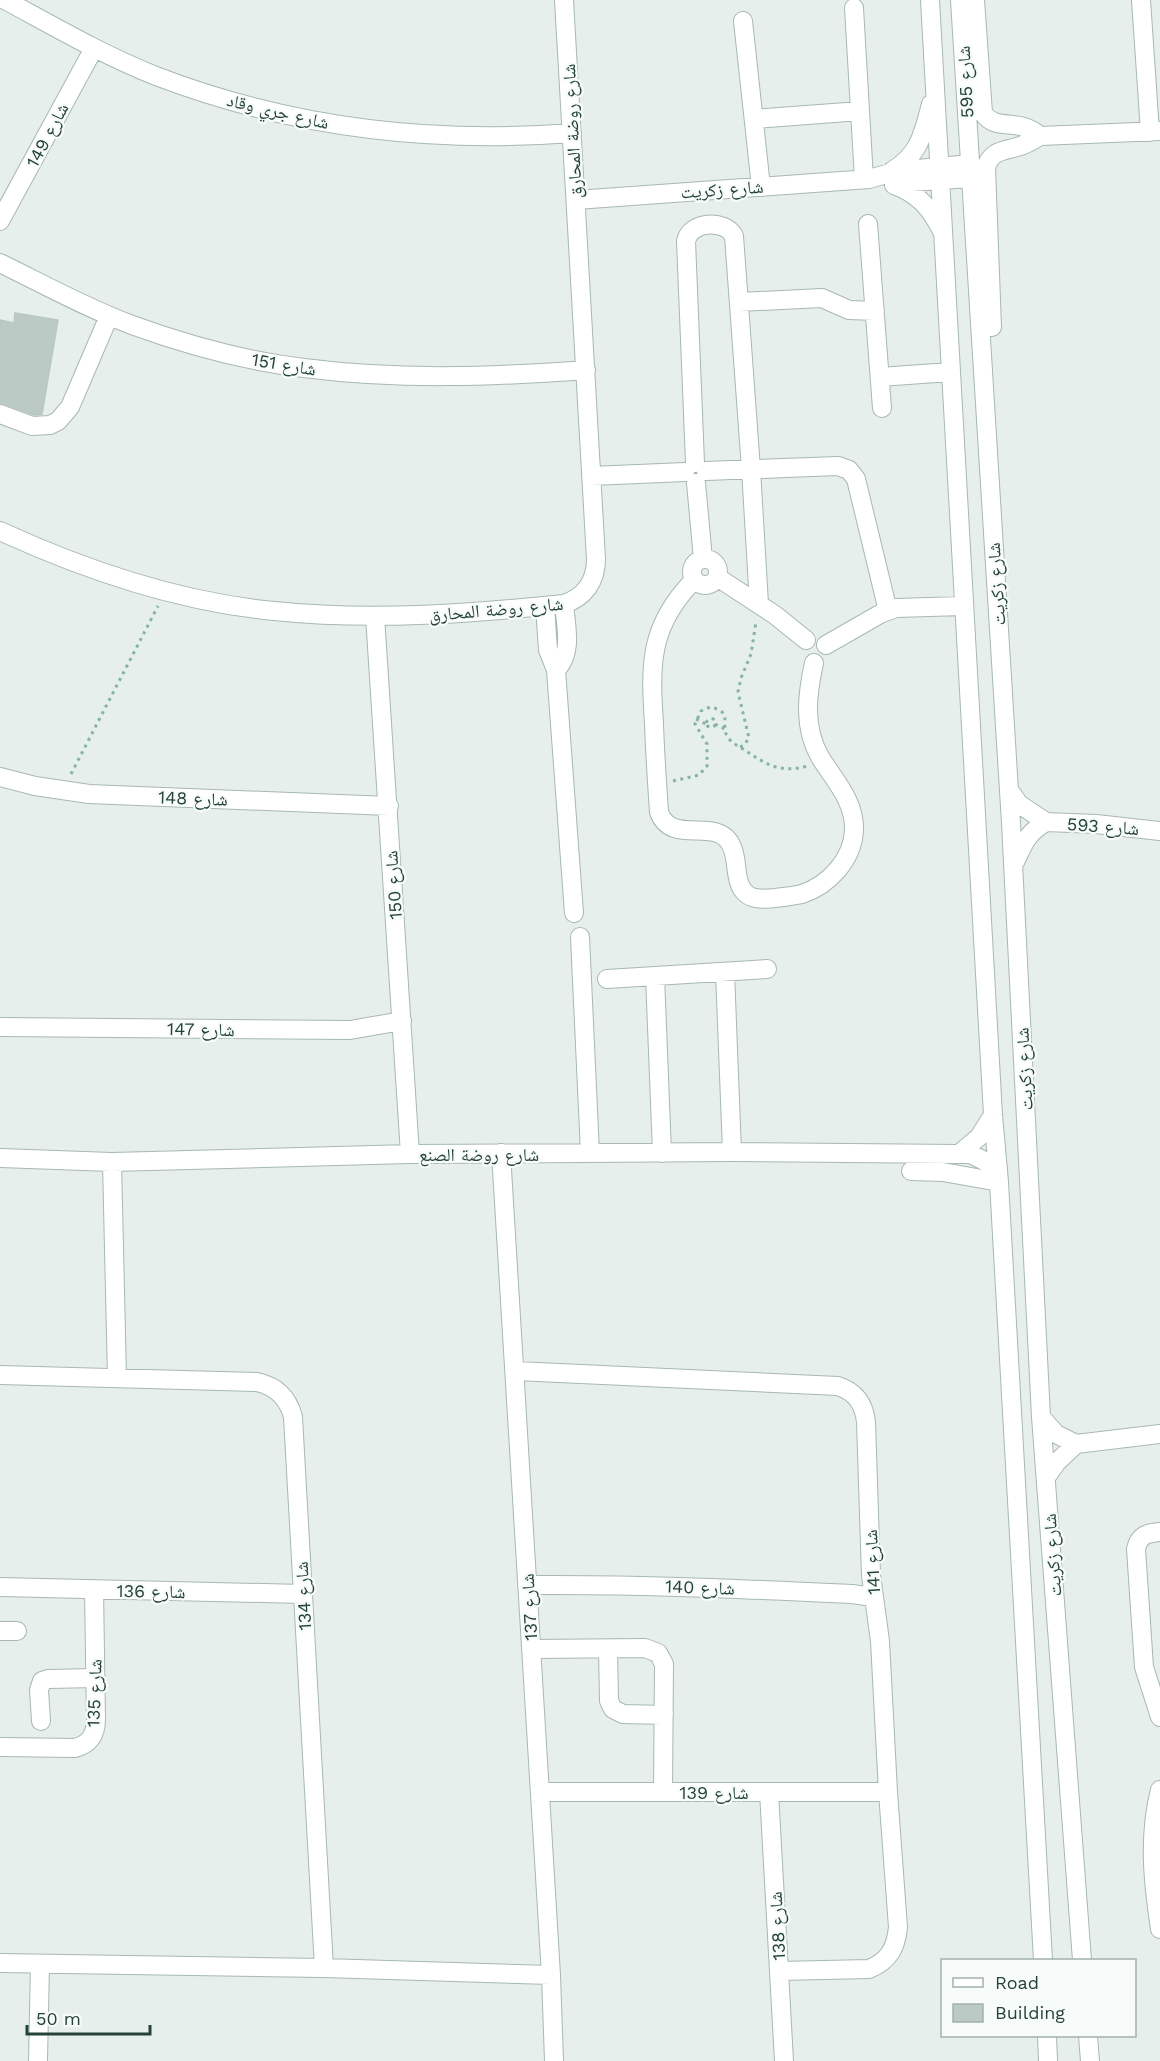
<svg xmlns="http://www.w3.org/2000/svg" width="1160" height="2061" font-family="'Work Sans','Noto Naskh Arabic',sans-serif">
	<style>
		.building { fill: #bbcac4; stroke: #b8c9c2; stroke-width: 1.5 }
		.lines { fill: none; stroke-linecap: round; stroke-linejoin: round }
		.minor-casing { stroke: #a8b8b2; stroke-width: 20 }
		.path { stroke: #86b3a5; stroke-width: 3; stroke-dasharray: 3 4.5; stroke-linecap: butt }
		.minor { stroke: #fff; stroke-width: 18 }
		.labels { text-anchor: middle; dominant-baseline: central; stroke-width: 4.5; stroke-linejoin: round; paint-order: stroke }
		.street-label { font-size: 18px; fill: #24423a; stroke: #f7fbf9 }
	</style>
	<rect width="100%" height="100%" fill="#e6efeb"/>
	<path class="building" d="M15,313L58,320L42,414L34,415L0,403V320L14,323Z"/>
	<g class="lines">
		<g class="minor-casing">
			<path id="minor" d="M5,0C55,27 103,55 156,76C289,127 430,144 572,133
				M930,0L993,1115L999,1182L1043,1960
				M960,0L1011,823L1041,1417L1082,1960
				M975,0L983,113C997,133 1017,116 1040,136
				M1141,0L1150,132
				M854,8L864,179
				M743,21L761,187
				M754,119L860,111
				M892,171C920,154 923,134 931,104
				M897,183L970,178
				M894,185C919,194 930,208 942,231
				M576,200L869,179L897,171L970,164
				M0,221L94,48
				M868,224L882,408
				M0,263C43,284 86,308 132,325C187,345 245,361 304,368C397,380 492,377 586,370
				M739,302L822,298L849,310L875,311
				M992,327L986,168C990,151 1003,151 1017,147C1025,145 1032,141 1040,136L1160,131
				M880,377L950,372
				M0,414L32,426L50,425L58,421L70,407L109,316
				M695,463L686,241C690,221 725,219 734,236L751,469L759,604
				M706,471L838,466L849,470L856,479L888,611
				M591,476L685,472
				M696,483L703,559
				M0,531C85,570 180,602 274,611C371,621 467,614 564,604C585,597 596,581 596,559L564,0
				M692 572a13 13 0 1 1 26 0a13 13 0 1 1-26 0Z
				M717,577L775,615L806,640
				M694,580C649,626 650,664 654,724C655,753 657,783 659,812C673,851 727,807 735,858C737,867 736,880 742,889C750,901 763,899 775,898C784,897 793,896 802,894C829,885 853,859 854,830C855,801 834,780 820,757C803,727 807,695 814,663
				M545,606L548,650L556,670L574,913
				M375,616L410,1154
				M826,645L880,614L896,608L963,606
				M556,670C573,653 566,627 564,604
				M0,777L35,786L89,794L389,806
				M1009,790L1019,804L1046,822L1096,824L1160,831
				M1015,862C1024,843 1027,833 1046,822
				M580,937L590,1153
				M725,972L732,1152
				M655,976L662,1153
				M607,979L767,969
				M0,1027L350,1030L402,1021
				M501,1153L551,1975L554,2061
				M959,1154L979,1137L993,1115
				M0,1158L112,1162L410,1154L732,1152L959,1154H971L998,1168
				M112,1162L117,1378
				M911,1171L943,1172L999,1182
				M516,1371L838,1386C856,1392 864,1404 866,1422L871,1575L880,1641L888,1792L898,1927C896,1948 889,1961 869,1969L779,1971
				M0,1375L257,1382C276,1386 288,1398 293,1417L324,1968
				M1041,1417L1056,1434L1076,1444L1160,1434
				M1047,1476L1057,1462L1076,1444
				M1160,1532C1147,1533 1139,1535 1136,1549L1144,1667L1160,1717
				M527,1585C636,1584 743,1589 852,1594L873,1597
				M0,1587L303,1594
				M0,1631H17
				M531,1649L645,1648L658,1653L664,1664L663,1791
				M608,1649L609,1701L613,1709L623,1714L664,1715
				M41,1721L39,1690L42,1681L48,1679L96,1678
				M0,1747L75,1748C90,1744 96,1734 96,1719L94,1589
				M1160,1790C1148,1837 1153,1882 1160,1929
				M540,1792H888
				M769,1792L784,2061
				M0,1963L324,1968L551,1975
				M1047,2036L1048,2061
				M1088,2036L1090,2061
				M38,2061L40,1964"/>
		</g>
		<path class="path" d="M706.5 723a4.5 4.5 0 1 1 9 0a4.5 4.5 0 1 1-9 0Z
			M696,719L706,724
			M715,724L725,729
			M740,747L744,745L749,738L738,692L741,678L751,654L756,622
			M71,774L158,606
			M673,781L699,775L707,766V744L695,724L701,711L710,707C734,712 720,723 727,736C731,743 740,747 746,751C769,766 780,773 808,766"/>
		<use href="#minor" class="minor"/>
	</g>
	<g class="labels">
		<g class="street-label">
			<text transform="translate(965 82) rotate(-93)">شارع 595</text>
			<text transform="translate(278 111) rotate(13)">شارع جري وقاد</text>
			<text transform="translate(572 131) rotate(-93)">شارع روضة المحارق</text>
			<text transform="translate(47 135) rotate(-62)">شارع 149</text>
			<text transform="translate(722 189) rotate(-4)">شارع زكريت</text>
			<text transform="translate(284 364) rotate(9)">شارع 151</text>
			<text transform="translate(996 584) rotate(-94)">شارع زكريت</text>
			<text transform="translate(496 609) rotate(-5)">شارع روضة المحارق</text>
			<text transform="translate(193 798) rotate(2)">شارع 148</text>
			<text transform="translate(1103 826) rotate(4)">شارع 593</text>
			<text transform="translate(393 885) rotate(-94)">شارع 150</text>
			<text transform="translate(201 1029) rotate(1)">شارع 147</text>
			<text transform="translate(1024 1069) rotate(-93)">شارع زكريت</text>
			<text x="479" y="1154">شارع روضة الصنع</text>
			<text transform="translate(1052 1555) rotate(-94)">شارع زكريت</text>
			<text transform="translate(872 1562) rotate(-93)">شارع 141</text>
			<text transform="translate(700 1587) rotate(2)">شارع 140</text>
			<text transform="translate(151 1591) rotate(1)">شارع 136</text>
			<text transform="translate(303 1596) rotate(-93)">شارع 134</text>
			<text transform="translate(529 1607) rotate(-93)">شارع 137</text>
			<text transform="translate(94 1693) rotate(-88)">شارع 135</text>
			<text x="714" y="1792">شارع 139</text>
			<text transform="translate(777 1926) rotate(-93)">شارع 138</text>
		</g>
	</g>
	<rect x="941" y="1959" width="195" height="78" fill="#f7fbf9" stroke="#a3b1ad" stroke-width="1.5"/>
	<rect x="953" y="1978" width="30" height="9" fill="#ffffff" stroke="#a3b1ad" stroke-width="1.5"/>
	<text x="995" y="1989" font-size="18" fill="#24423a">Road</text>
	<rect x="953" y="2004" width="30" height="18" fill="#bbcac4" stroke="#a3b1ad" stroke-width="1.5"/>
	<text x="995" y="2019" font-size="18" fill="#24423a">Building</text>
	<path d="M27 2025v9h123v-9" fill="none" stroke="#24423a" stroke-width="3"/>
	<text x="36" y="2025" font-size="18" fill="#24423a" stroke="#f7fbf9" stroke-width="4.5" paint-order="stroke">50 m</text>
</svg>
